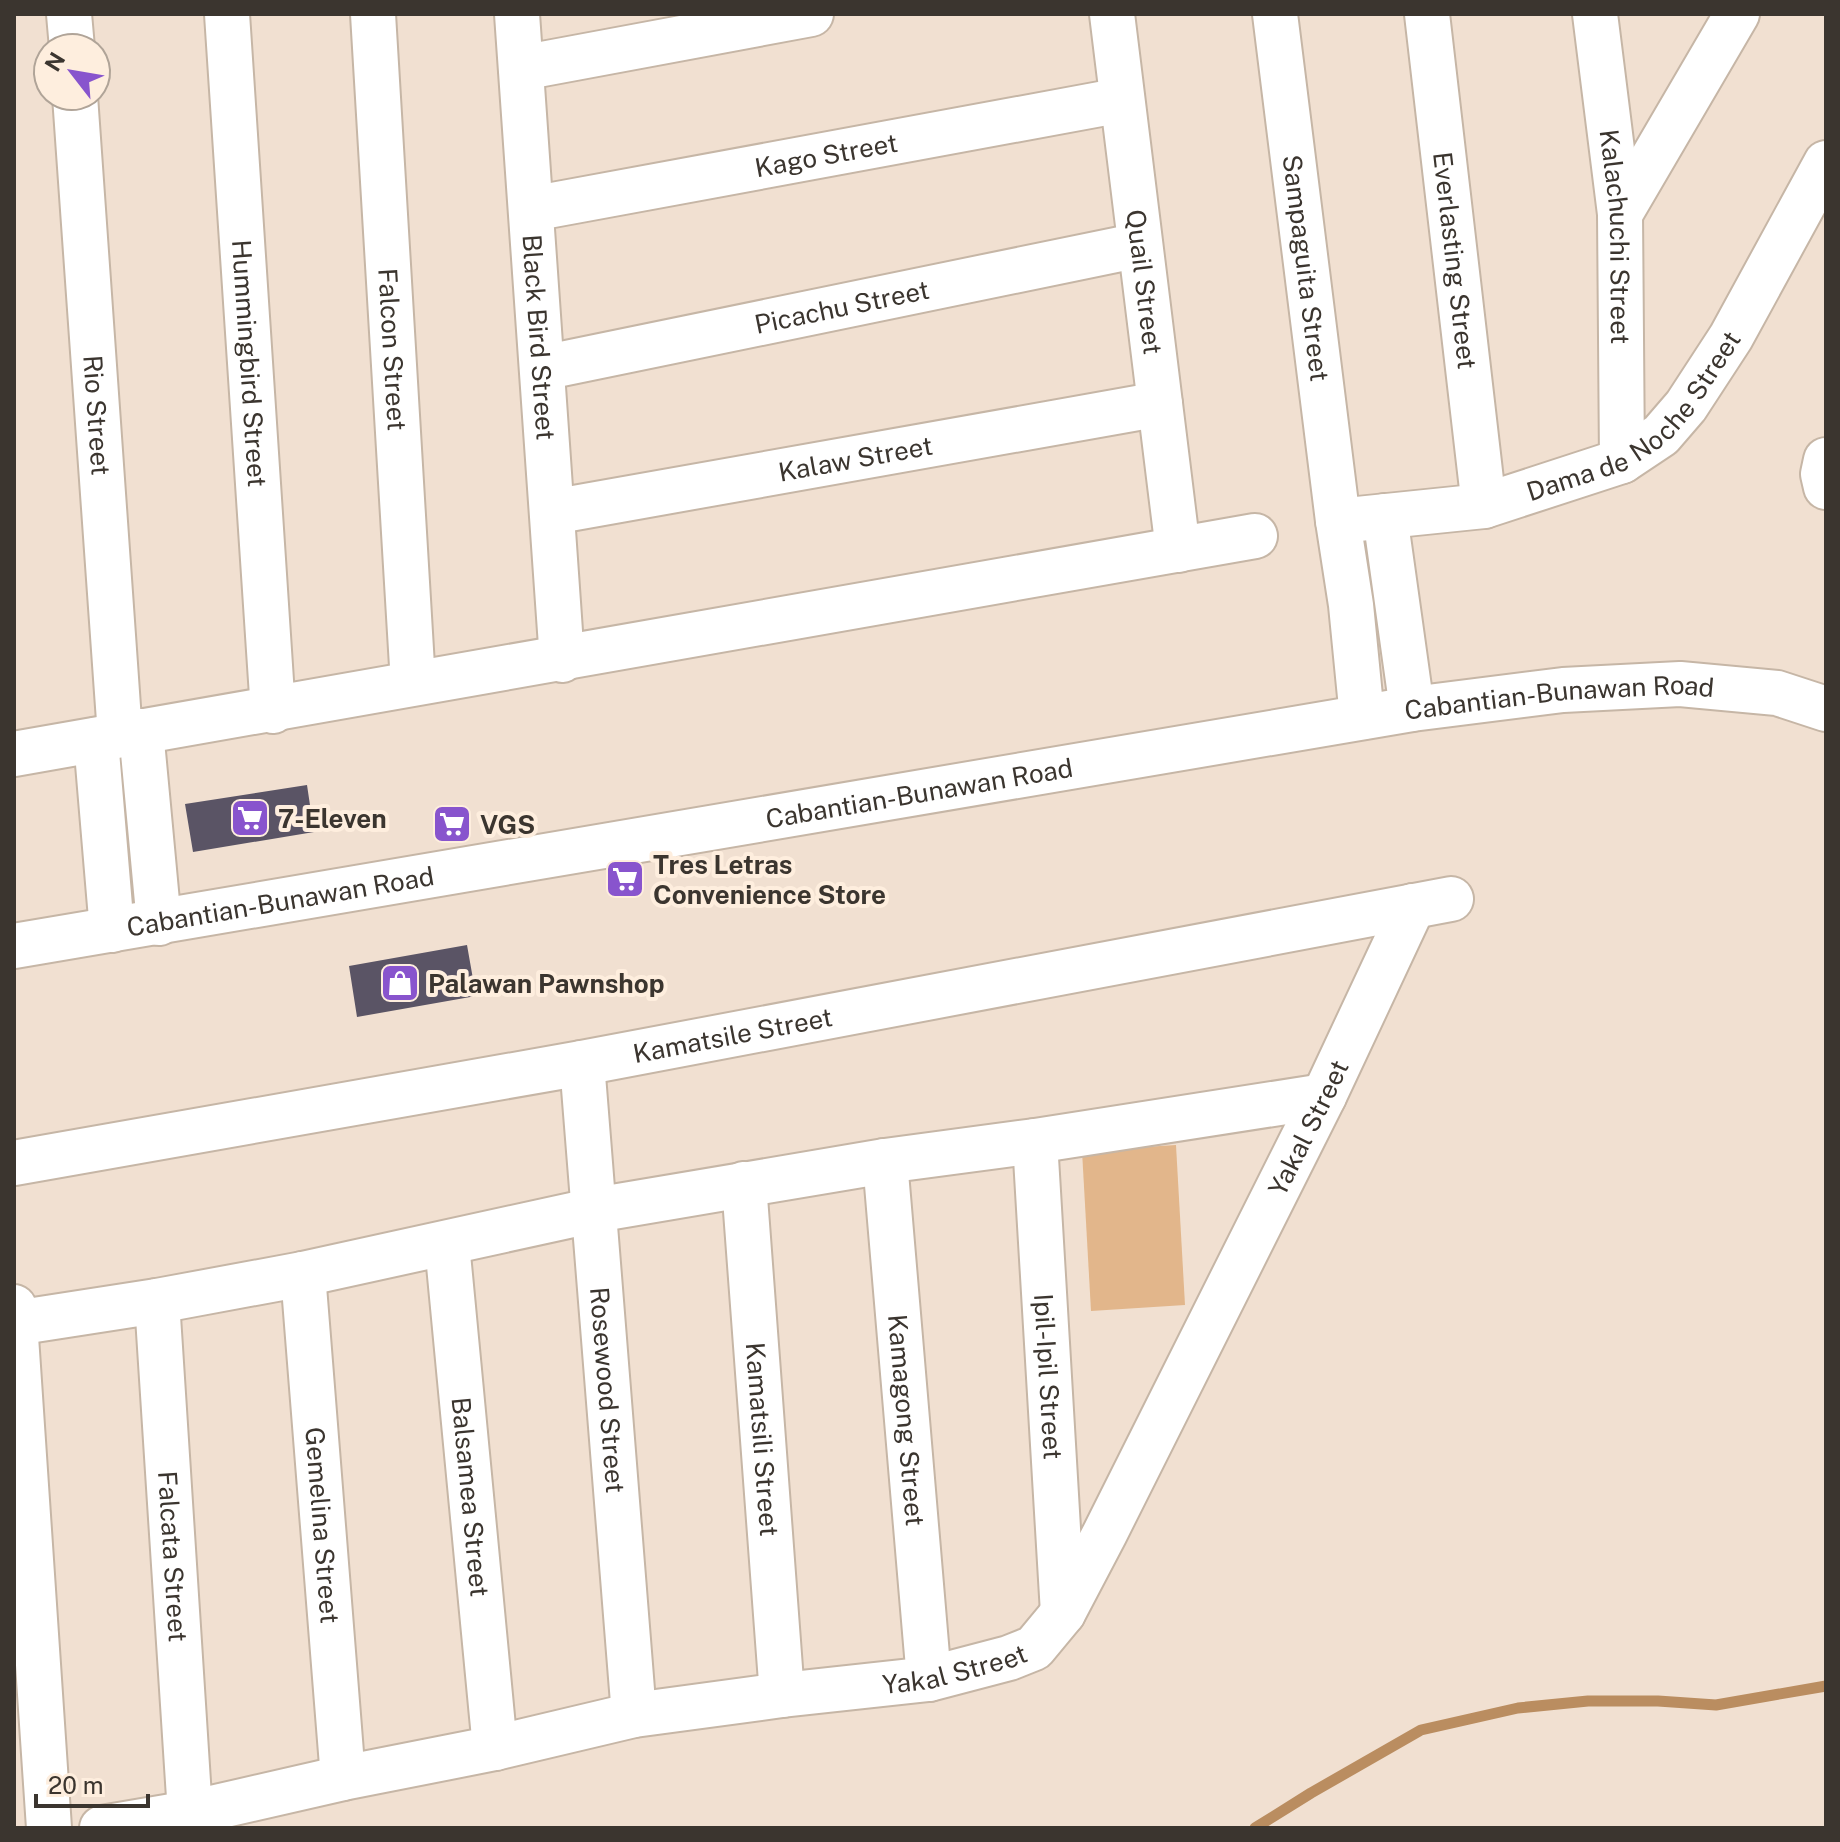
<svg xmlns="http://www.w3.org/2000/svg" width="1840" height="1842" font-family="'Public Sans',sans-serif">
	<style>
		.green { fill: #e2b68b }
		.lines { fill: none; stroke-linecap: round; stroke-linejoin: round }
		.stream { stroke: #ba8d60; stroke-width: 11 }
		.building { fill: #5a5465 }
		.minor-casing { stroke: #c6b6a6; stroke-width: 48 }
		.major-casing { stroke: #c6b6a6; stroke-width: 48 }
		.minor { stroke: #fff; stroke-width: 44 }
		.major { stroke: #fff; stroke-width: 44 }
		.labels { text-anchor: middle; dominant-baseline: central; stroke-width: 8; stroke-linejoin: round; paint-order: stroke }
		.street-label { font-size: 26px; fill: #3b352f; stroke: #feeede }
		.poi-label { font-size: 26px; font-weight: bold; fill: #3b352f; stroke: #feeede; text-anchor: start }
	</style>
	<rect width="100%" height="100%" fill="#f1e0d1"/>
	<path class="green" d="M1176,1145L1185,1305L1091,1311L1082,1151Z"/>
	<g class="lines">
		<path class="stream" d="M1255,1828L1311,1793L1421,1730L1518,1708L1588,1701H1658L1716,1705L1826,1686"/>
	</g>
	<path class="building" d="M307,785L314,832L193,852L185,804Z
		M467,945L476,996L357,1017L349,966Z"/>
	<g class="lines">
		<g class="minor-casing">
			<g id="minor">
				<path d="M69,14L72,48"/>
				<path id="s1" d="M227,14L273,711"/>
				<path id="s2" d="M373,14L413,683"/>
				<path id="s3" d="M517,14L562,660"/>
				<path id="s4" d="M1112,14L1178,550"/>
				<path id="s5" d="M1275,14L1338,521L1351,605L1362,717"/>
				<path id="s6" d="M1427,14L1484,506"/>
				<path id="s7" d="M1595,14L1620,214L1622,461"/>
				<path d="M521,68L811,14"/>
				<path id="s8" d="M75,96L120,735"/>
				<path id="s9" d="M531,209L1122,100"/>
				<path d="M1620,214L1737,14"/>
				<path id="s10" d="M542,368L1140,245"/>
				<path d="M1826,460L1823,474L1826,487"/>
				<path id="s11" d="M552,512L1160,404"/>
				<path d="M1385,516L1412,709"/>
				<path id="s12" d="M1338,521L1484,506L1622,461L1661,435L1686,406L1731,337L1826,163"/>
				<path d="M141,731L159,923"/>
				<path d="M96,740L112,930"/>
				<path d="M14,754L1255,536"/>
				<path id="s13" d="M582,1063L634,1715"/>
				<path id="s14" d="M1035,1141L1063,1613"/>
				<path id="s15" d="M885,1161L929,1679"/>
				<path id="s16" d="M14,1163L582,1063L1451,899"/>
				<path id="s17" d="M744,1184L782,1695"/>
				<path id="s18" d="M447,1244L495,1748"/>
				<path id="s19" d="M303,1274L343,1778"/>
				<path id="s20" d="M157,1301L190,1813"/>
				<path d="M14,1307L49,1828"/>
				<path d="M15,1323L157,1301L303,1274L595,1210L885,1161L1035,1141L1324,1096"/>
				<path id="s21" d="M102,1828L190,1813L343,1778L495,1748L634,1715L782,1695L929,1679L1009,1658L1034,1648L1063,1613L1105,1533L1324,1096L1413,906"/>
			</g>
		</g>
		<g class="major-casing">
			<g id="major">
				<path id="s22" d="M14,946L1412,709L1563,690L1680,684L1777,693L1826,709"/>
			</g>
		</g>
		<use href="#minor" class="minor"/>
		<use href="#major" class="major"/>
	</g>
	<defs>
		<g id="supermarket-square" transform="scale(2)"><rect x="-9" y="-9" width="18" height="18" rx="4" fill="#8854cd" stroke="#feeede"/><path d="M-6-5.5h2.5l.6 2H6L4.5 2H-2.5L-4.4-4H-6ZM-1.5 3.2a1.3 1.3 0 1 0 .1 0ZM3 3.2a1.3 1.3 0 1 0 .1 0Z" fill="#fff"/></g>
		<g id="shop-square" transform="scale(2)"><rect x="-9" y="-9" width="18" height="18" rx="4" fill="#8854cd" stroke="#feeede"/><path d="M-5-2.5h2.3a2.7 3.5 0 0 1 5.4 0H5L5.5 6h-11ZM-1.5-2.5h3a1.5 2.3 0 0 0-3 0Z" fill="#fff"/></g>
	</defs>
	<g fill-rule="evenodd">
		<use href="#supermarket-square" x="250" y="818"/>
		<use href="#supermarket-square" x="452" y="824"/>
		<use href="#supermarket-square" x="625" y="879"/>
		<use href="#shop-square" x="400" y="983"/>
	</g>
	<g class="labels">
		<g class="street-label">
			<text stroke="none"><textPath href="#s9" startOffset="300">Kago Street</textPath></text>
			<text stroke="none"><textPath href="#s7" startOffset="224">Kalachuchi Street</textPath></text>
			<text stroke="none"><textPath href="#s6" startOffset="248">Everlasting Street</textPath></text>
			<text stroke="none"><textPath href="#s5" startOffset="256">Sampaguita Street</textPath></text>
			<text stroke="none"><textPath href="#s4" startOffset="270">Quail Street</textPath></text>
			<text stroke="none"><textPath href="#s10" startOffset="306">Picachu Street</textPath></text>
			<text stroke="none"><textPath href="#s3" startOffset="324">Black Bird Street</textPath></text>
			<text stroke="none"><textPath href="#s2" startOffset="336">Falcon Street</textPath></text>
			<text stroke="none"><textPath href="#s1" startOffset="350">Hummingbird Street</textPath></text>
			<text stroke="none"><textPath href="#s12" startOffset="328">Dama de Noche Street</textPath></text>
			<text stroke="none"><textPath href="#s8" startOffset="320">Rio Street</textPath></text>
			<text stroke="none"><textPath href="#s11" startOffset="308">Kalaw Street</textPath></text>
			<text stroke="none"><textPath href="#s22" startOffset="1566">Cabantian-Bunawan Road</textPath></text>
			<text stroke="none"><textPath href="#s22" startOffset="918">Cabantian-Bunawan Road</textPath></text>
			<text stroke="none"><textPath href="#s22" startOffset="270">Cabantian-Bunawan Road</textPath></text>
			<text stroke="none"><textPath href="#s16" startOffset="730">Kamatsile Street</textPath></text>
			<text stroke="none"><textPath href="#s21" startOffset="1540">Yakal Street</textPath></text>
			<text stroke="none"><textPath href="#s14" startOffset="236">Ipil-Ipil Street</textPath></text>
			<text stroke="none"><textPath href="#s13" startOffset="328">Rosewood Street</textPath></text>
			<text stroke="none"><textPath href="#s15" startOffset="260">Kamagong Street</textPath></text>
			<text stroke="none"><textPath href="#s17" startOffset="256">Kamatsili Street</textPath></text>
			<text stroke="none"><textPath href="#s18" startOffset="254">Balsamea Street</textPath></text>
			<text stroke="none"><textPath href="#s19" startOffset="252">Gemelina Street</textPath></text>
			<text stroke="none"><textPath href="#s20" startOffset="256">Falcata Street</textPath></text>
			<text stroke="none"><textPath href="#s21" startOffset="868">Yakal Street</textPath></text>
		</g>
		<g class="poi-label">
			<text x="278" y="818">7-Eleven</text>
			<text x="480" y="824">VGS</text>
			<text x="653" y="864">Tres Letras<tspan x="653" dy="30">Convenience Store</tspan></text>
			<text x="428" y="983">Palawan Pawnshop</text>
		</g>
	</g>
	<rect width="1840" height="1842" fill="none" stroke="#3b352f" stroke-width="32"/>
	<g transform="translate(72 72) rotate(301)"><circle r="38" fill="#feeede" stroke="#b0a498" stroke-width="2"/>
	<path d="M0-6L14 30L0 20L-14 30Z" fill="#8854cd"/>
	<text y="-12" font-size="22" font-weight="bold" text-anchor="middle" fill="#3b352f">N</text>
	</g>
	<path d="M36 1794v12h112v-12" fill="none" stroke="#3b352f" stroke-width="4"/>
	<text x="48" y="1794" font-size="24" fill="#3b352f" stroke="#feeede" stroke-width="6" paint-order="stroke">20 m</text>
</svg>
